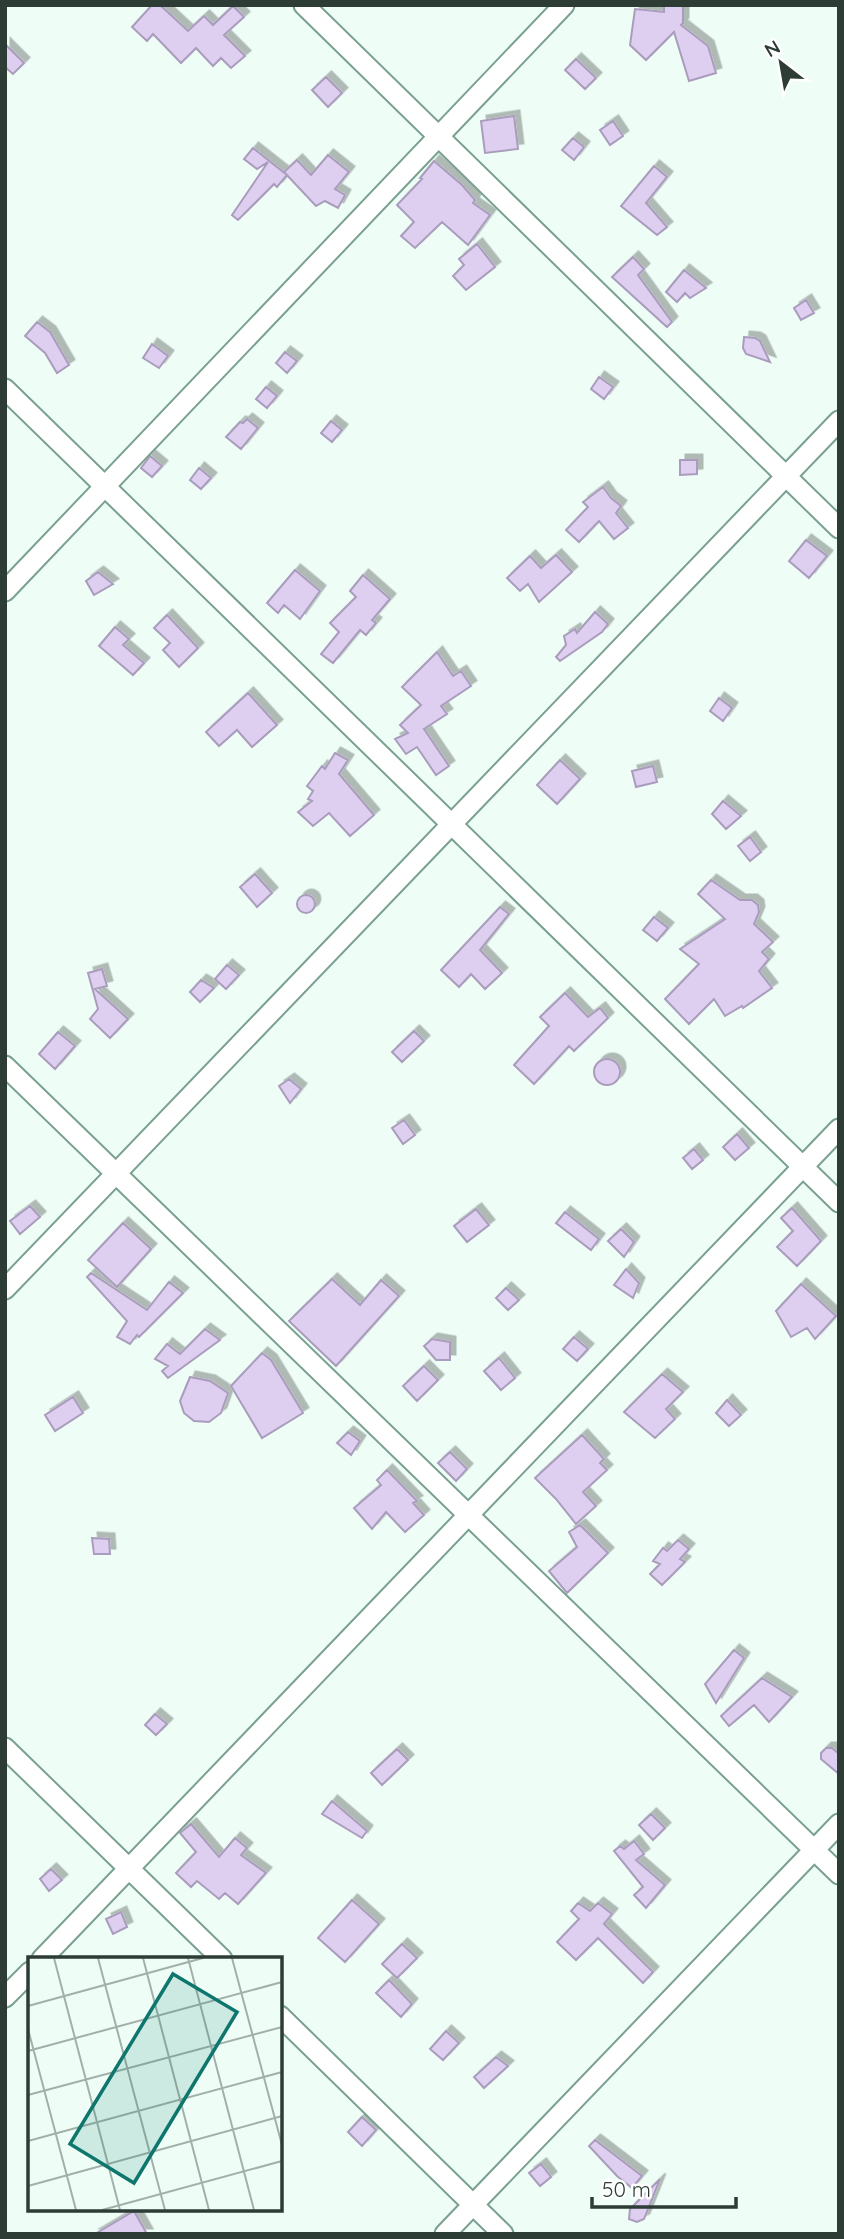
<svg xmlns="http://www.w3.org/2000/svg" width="844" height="2239" font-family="Quicksand,sans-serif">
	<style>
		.building { fill: #decff0; stroke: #aa9cbc; stroke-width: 2; filter: url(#shadow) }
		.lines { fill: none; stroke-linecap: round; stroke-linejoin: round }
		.street-casing { stroke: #7aa090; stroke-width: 23 }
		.street { stroke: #fff; stroke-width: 19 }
		.inset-road { fill: none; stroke: #a1b1aa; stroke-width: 2 }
		.view { fill: #0f766e; fill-opacity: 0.15; stroke: #0f766e; stroke-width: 3.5 }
		.inset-edge { fill: none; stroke: #2d3d36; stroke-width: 3.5 }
	</style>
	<defs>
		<filter id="shadow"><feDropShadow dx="5.5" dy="-5.5" stdDeviation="0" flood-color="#0004"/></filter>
	</defs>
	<rect width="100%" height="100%" fill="#eefef7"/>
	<path class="building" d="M152,5H160L188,31L204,16L213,25L233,6L244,17L224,35L245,56L231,68L221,58L213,66L196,48L181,63L153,34L147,41L132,27Z
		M664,5H683V23L681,25L708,46L716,73L689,81L674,32L646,60L630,45L635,9L664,12Z
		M5,44L24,63L13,74L5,67Z
		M576,59L596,78L585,89L565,70Z
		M326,77L342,93L328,107L312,90Z
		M514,116L518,149L485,153L481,121Z
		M613,121L623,136L610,145L600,130Z
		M573,138L584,147L574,160L562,150Z
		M253,148L287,175L277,187L274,184L238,220L232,215L268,162L257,169L244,159Z
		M328,155L349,172L335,189L345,195L338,208L325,201L316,206L284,172L297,160L311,175Z
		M434,161L462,185L475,200L473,203L490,215L468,245L442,222L415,248L401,236L414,222L397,205L422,179L420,178Z
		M654,166L667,177L646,203L667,227L657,235L621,206Z
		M477,244L495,267L466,290L453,276L464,265L459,259Z
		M633,257L644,269L638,275L672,322L667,327L612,277Z
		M684,270L706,288L690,298L685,293L677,302L666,292Z
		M806,300L814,313L801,320L794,308Z
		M37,322L50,332L69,365L57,373L45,353L25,336Z
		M744,337L755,338L760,341L770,362L746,354L743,348Z
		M152,344L168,356L159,368L143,358Z
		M285,352L297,361L287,373L276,363Z
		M599,377L613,387L604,399L591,389Z
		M266,387L277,396L267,408L256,399Z
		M247,419L258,428L241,449L226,437L240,422L243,423Z
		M331,421L342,430L332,442L321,433Z
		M150,456L162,466L152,477L141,468Z
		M680,460H697V474L680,475Z
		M199,468L211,478L201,489L190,480Z
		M603,487L611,498L621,506L616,513L628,528L614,539L599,521L579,542L566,530L588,507L583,502Z
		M806,540L827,556L809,578L789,561Z
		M556,555L572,572L539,602L528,584L520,591L507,578L530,556L541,568Z
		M295,570L320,591L300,619L284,605L278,613L267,603Z
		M98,572L113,584L94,595L86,581Z
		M363,575L390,599L372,620L376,623L366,635L360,630L333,663L321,654L339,632L330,623L356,597L350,591Z
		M595,612L608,624L602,632L560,661L556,657L566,645L564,636L575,629L577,633Z
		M167,615L198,648L179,667L163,650L170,643L154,628Z
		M115,627L129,639L123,645L144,663L133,675L99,646Z
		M437,652L453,676L461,671L471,686L441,706L447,714L424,729L449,766L436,775L417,747L406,754L395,739L408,733L400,725L421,705L402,687Z
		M248,693L277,725L252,747L237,730L219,746L206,732Z
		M719,698L732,708L723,721L710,711Z
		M335,753L348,760L339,774L374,815L350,836L329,813L313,826L298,812L312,801L308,799L313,791L307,786L322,766L325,769Z
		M560,760L580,779L557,804L537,785Z
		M653,766L657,782L636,787L632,771Z
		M723,801L741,816L726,829L712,814Z
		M750,837L761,852L750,861L738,846Z
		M255,874L272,893L257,907L240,887Z
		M711,880L740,900H752L758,905L759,912L754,924L773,942L762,952L769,959L759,971L772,988L743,1008L742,1006L725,1016L714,999L689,1024L665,999L699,964L680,949L725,919L698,894Z
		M297 904a9 9 0 1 1 18 0a9 9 0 1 1-18 0Z
		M500,907L509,914L480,950L502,973L485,989L471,974L459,987L441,970Z
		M654,917L668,928L657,941L643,930Z
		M227,965L239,975L226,989L215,979Z
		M102,969L107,986L95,989L128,1019L110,1038L90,1019L98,1009L88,973Z
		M201,980L214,988L200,1002L190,992Z
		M565,993L588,1017L600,1008L608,1018L574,1051L569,1046L534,1084L514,1065L549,1026L540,1017Z
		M414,1031L424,1041L402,1062L392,1052Z
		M58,1032L75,1046L55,1069L39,1054Z
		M594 1072a13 13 0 1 1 26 0a13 13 0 1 1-26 0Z
		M289,1079L301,1089L290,1103L279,1086Z
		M404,1120L415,1135L403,1144L392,1128Z
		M737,1134L749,1148L735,1160L723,1147Z
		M694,1149L703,1160L692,1169L683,1158Z
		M30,1206L40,1217L20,1234L10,1221Z
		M792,1208L821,1241L797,1266L777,1247L793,1231L781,1218Z
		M476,1209L489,1225L467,1242L454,1226Z
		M565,1212L599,1239L591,1250L556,1223Z
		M123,1223L151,1249L117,1287L88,1260Z
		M621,1229L634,1242L624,1257L608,1241Z
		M626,1269L639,1283L633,1298L614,1285Z
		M91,1273L147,1310L169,1282L183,1293L139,1337L137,1335L130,1344L117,1337L127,1321L87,1277Z
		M332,1279L360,1305L381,1280L399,1296L336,1366L289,1321Z
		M801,1284L836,1316L815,1339L807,1328L791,1337L776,1311Z
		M506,1288L519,1300L508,1310L496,1298Z
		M205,1329L220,1340L168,1378L162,1371L168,1366L155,1359L167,1344L180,1354Z
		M574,1337L588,1349L577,1361L563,1349Z
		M432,1339L450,1342V1360H436L424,1346Z
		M262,1353L271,1360L303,1413L262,1438L231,1386Z
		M499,1358L515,1378L501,1390L484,1371Z
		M424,1366L438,1380L417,1401L403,1386Z
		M662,1374L683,1392L666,1409L675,1419L655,1438L624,1412Z
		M190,1377L210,1381L228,1393L221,1413L209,1422L194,1421L184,1413L180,1401Z
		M73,1397L83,1413L55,1431L45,1415Z
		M727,1400L741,1415L729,1426L716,1413Z
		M348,1432L360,1441L351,1455L337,1443Z
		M582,1435L604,1459L600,1463L607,1470L583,1492L596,1506L576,1524L556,1499L535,1478Z
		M450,1452L467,1469L456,1481L438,1463Z
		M387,1470L417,1501L413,1503L424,1515L405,1532L386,1512L372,1529L354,1508L381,1485L377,1480Z
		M580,1525L608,1553L567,1593L549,1571L577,1547L569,1532Z
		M92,1538L109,1539L110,1554H94Z
		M678,1540L689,1549L680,1559L685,1562L662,1585L650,1574L660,1564L653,1561L663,1548L667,1551Z
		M734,1650L744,1658L716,1703L705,1684Z
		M762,1678L792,1697L769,1722L754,1705L729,1726L721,1716Z
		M155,1714L167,1724L156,1735L145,1725Z
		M826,1748H832L839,1754V1774L821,1759V1753Z
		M397,1749L408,1760L382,1785L371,1773Z
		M332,1801L367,1831L362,1838L322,1814Z
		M651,1814L665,1828L653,1840L639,1825Z
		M191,1824L219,1857L235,1838L247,1848L241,1855L266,1873L238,1904L225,1893L219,1899L197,1881L191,1887L176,1873L196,1852L180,1833Z
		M634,1841L644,1854L636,1860L665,1885L646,1908L634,1895L643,1887L614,1851L620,1846L624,1849Z
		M51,1869L62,1880L49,1891L40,1879Z
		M352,1900L379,1924L345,1962L318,1938Z
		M578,1903L590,1911L598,1903L612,1914L604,1924L653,1972L643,1983L598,1938L576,1960L557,1942L579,1919L571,1911Z
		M121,1912L127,1927L113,1934L106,1919Z
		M402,1944L417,1958L397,1978L382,1964Z
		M389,1980L412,2004L401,2017L376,1993Z
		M446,2031L459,2043L443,2060L430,2049Z
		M496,2057L508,2066L484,2088L474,2077Z
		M362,2117L376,2130L362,2146L348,2132Z
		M595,2140L642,2176L632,2188L617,2176L589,2146Z
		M541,2164L551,2177L540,2186L529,2173Z
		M660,2179L644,2219L637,2222L629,2219L630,2209Z
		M134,2211L147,2234H95Z"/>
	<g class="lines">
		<g class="street-casing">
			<path id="street" d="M304,5L839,528
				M5,389L839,1202
				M5,591L564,5
				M5,1066L839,1874
				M5,1289L839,421
				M5,1748L222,1959
				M42,1959L839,1129
				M5,1997L30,1972
				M280,2016L503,2234
				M445,2234L839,1824"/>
		</g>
		<use href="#street" class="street"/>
	</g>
	<g transform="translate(28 1957)">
		<rect width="254" height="254" fill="#eefef7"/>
		<path class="inset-road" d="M26,1L92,253M70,1L137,253M115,1L181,253M160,1L226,253M204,1L254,188M0,49L175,1M0,72L48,253M0,94L254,25M0,138L254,70M0,184L254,115M0,229L254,159M74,253L254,204"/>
		<path class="view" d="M145,17L209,55L106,226L42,187Z"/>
		<rect width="254" height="254" class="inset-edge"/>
	</g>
	<rect width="844" height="2239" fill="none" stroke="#2d3d36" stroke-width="14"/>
	<g transform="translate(781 63) rotate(329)" stroke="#ffffff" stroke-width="5" paint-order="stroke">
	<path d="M0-5L12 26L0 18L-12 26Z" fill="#2d3d36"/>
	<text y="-10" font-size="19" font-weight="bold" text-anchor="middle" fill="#2d3d36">N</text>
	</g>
	<path d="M592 2197v10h144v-10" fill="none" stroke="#2d3d36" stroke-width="3.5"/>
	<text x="602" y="2197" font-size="21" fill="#2d3d36" stroke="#ffffff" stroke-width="5" paint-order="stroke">50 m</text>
</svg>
